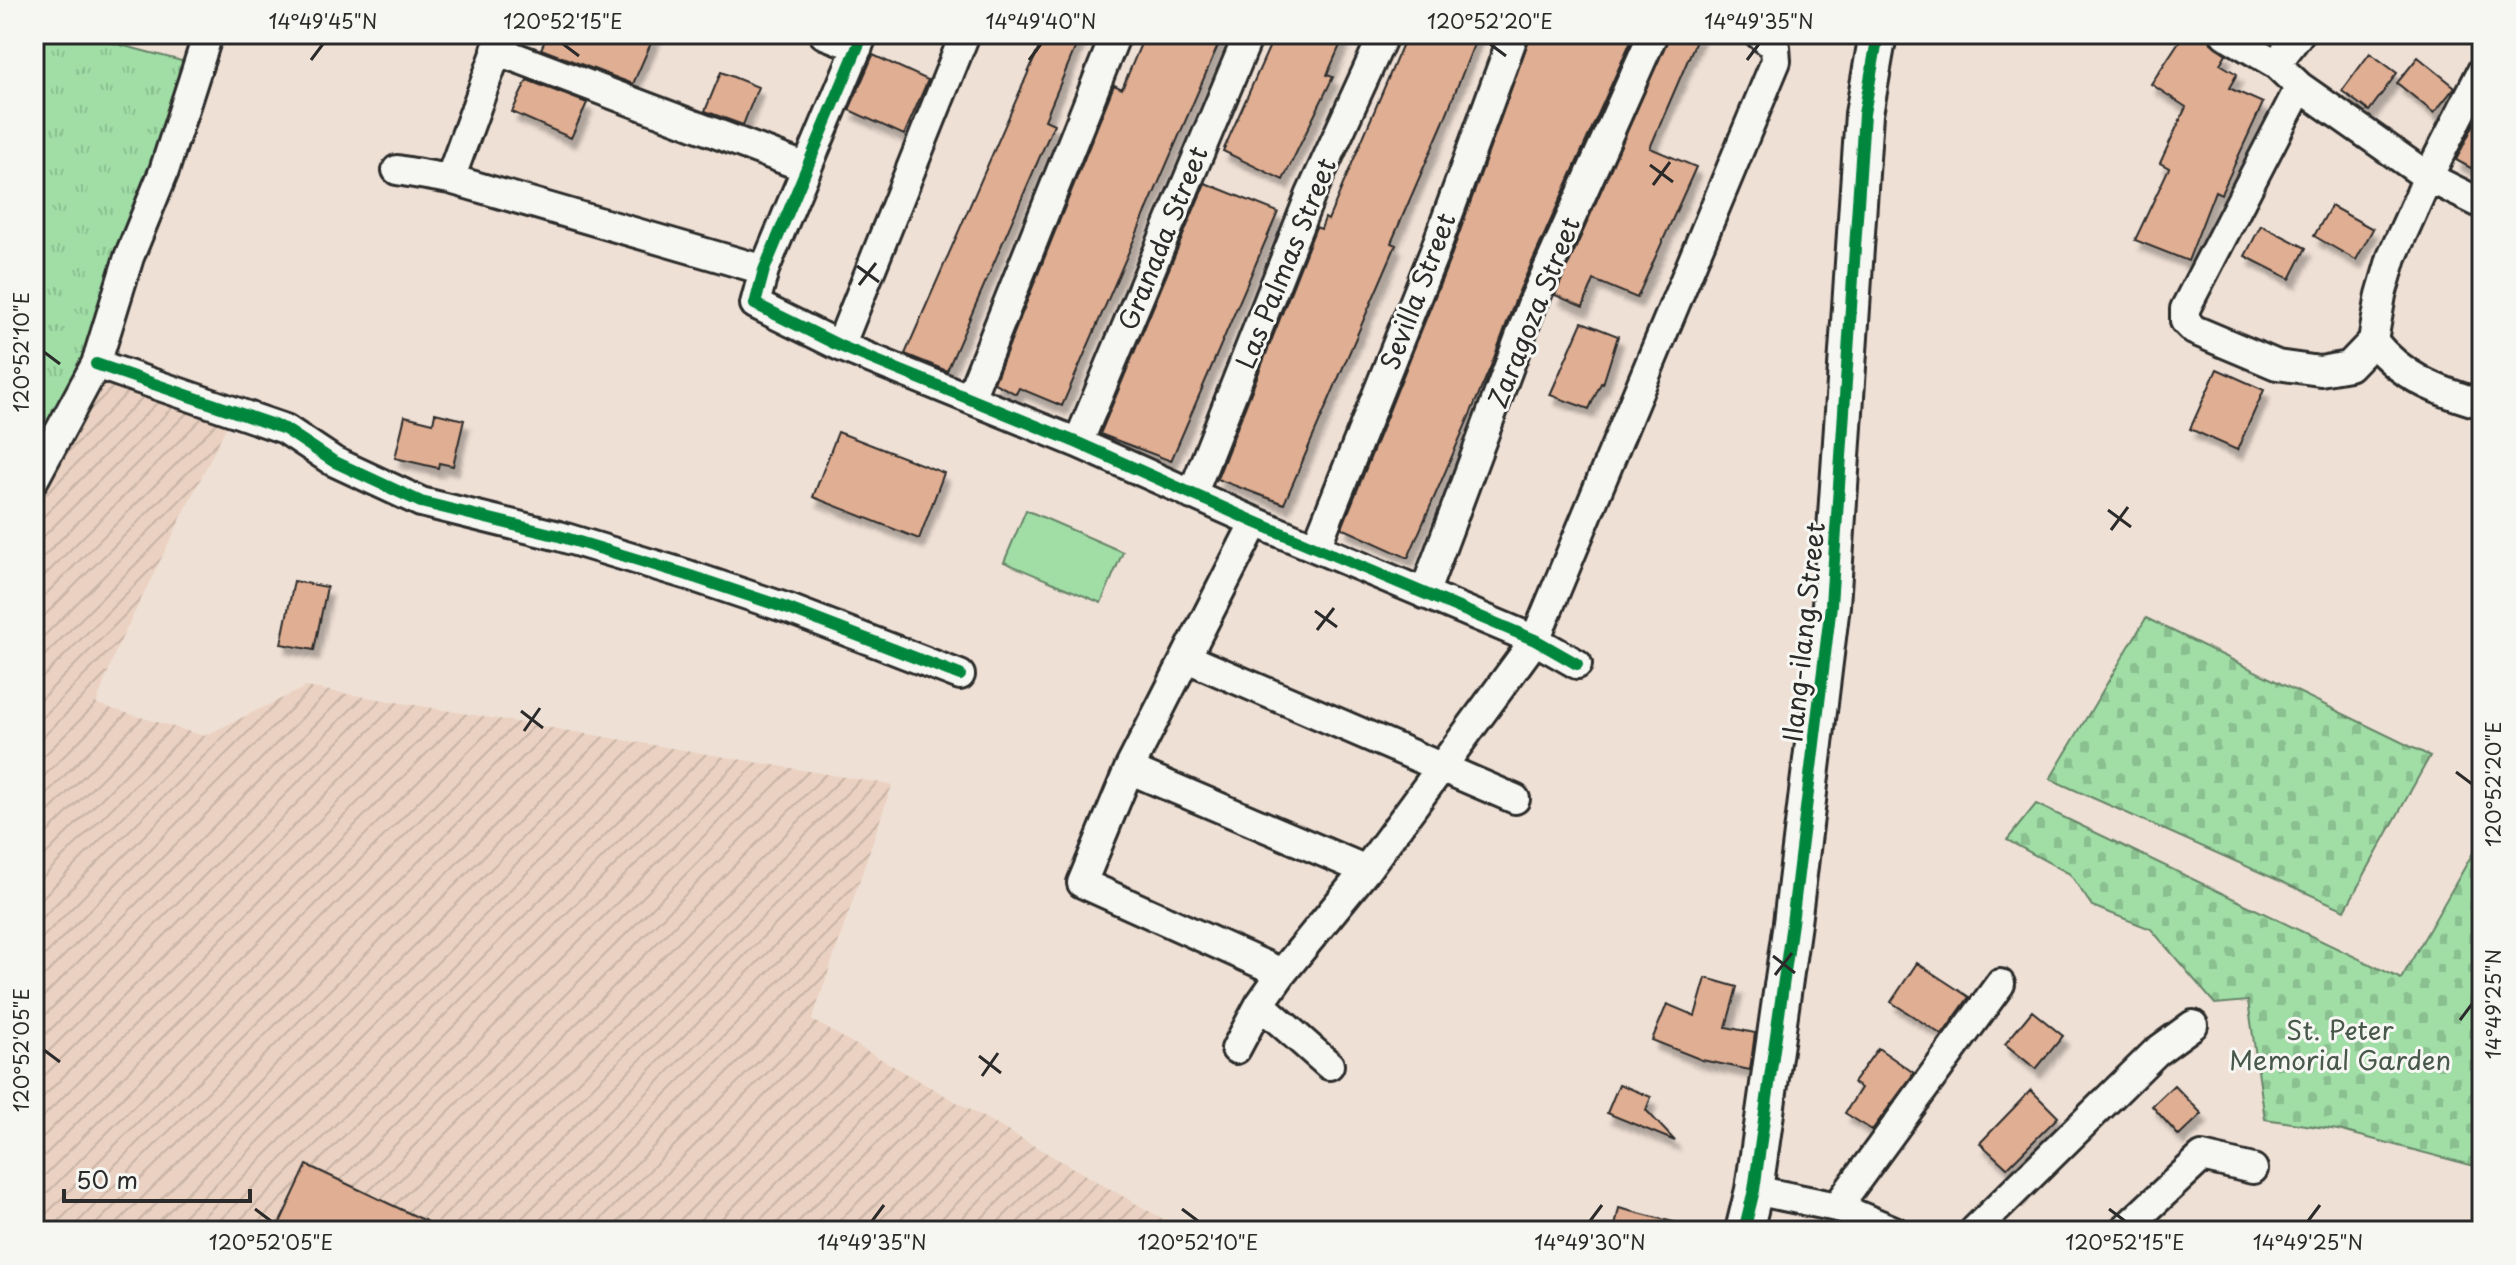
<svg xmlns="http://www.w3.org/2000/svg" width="2516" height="1265" font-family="'Playpen Sans',sans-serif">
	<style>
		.industrial { fill: url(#industrial-furrows) }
		.grass { fill: url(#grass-tufts); stroke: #668468; stroke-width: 2 }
		.cemetery { fill: url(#cemetery-stones); stroke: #668468; stroke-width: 2 }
		.garden { fill: #a0dea6; stroke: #668468; stroke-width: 2 }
		.building { fill: #e0ae92; stroke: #2b2b2b; stroke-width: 2; filter: url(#shadow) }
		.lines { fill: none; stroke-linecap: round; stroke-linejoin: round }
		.minor-casing { stroke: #2b2b2b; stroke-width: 34 }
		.tertiary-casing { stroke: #2b2b2b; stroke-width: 42 }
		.minor { stroke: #f6f6f2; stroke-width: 28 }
		.tertiary { stroke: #f6f6f2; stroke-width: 36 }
		.cycleway-casing { stroke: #f6f6f2; stroke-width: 17 }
		.cycleway { stroke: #00873e; stroke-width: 12 }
		.ticks { fill: none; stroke: #2b2b2b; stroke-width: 3 }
		.labels { text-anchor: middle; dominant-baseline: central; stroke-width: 6; stroke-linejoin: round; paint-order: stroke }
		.street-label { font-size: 26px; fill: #2b2b2b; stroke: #f6f6f2 }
		.park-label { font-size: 26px; fill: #48584a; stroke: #f6f6f2 }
		.neatline { fill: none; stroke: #2b2b2b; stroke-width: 3 }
		.ticks-label { font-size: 20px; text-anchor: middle; fill: #2b2b2b }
	</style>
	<defs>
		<pattern id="industrial-furrows" width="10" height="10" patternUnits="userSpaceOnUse" patternTransform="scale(2)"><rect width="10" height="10" fill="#ead1c1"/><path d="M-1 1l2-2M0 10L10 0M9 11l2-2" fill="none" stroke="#c9b4a6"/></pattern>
		<pattern id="grass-tufts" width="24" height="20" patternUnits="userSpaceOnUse" patternTransform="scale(2)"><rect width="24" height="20" fill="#a0dea6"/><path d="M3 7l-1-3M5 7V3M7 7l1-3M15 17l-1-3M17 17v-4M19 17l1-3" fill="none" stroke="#8abf8f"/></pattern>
		<pattern id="cemetery-stones" width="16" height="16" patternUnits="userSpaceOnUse" patternTransform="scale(2)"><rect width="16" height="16" fill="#a0dea6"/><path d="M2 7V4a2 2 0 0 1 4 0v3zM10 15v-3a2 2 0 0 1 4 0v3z" fill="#8abf8f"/></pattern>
		<filter id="shadow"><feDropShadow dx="5" dy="9" stdDeviation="2" flood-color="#0004"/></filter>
	</defs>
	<rect width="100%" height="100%" fill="#efe0d5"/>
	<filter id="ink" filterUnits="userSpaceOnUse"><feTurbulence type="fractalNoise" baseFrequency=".0125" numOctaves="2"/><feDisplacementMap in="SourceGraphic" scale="16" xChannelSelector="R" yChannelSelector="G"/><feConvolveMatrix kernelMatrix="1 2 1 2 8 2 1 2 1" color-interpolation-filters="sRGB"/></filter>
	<g filter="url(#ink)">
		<path class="industrial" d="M89,371L230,419L116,650L96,704L204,736L306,687L892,785L812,1020L1184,1231H34V460Z"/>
		<path class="grass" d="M34,34H79L197,65L99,348L34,460Z"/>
		<path class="cemetery" d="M2146,618L2430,756L2345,910L2050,779Z
			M2036,804L2401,979L2482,837V1168L2338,1130L2265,1119L2248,1001L2215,1004L2151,929L2092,906L2070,874L2007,840Z"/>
		<path class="garden" d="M1026,510L1123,552L1101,603L1004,562Z"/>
		<path class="building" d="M548,34H655L633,84L541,49Z
			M1045,34H1081L1045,120L1054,124L947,371L905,354Z
			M1145,34H1223L1062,406L1019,388L1016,394L994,383L1114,85L1122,89Z
			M1275,34H1345L1327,75L1333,77L1283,180L1223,151Z
			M1407,34H1478L1443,123L1391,243L1396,245L1284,504L1217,479L1316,227L1321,229L1325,218L1328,220Z
			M1531,34H1634L1516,298L1491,366L1408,558L1342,528L1450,259Z
			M1670,34H1699L1650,148L1696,167L1637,298L1594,280L1583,307L1555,295Z
			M2184,34H2208L2211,43L2226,54L2220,64L2237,74L2229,88L2263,103L2221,194L2215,191L2188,261L2135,240L2169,168L2160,163L2186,107L2151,84Z
			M2370,53L2397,73L2369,111L2342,91Z
			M873,55L928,80L904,135L849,110Z
			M2418,57L2455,87L2434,113L2397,83Z
			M721,72L758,87L743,125L705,111Z
			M527,80L587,103L571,138L512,112Z
			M2482,108V174L2456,160Z
			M1205,183L1278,212L1171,461L1100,434Z
			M2331,206L2373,229L2356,260L2314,236Z
			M2261,225L2306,248L2290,279L2245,256Z
			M1582,322L1618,336L1603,384L1601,383L1589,409L1550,395Z
			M2217,369L2264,390L2237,450L2190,429Z
			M435,413L464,420L453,466L439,463L438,468L395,458L405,416L433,423Z
			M838,432L944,473L919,539L813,497Z
			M294,581L327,587L314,650L281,644Z
			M1917,963L1969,997L1942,1035L1891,1002Z
			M1706,978L1737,987L1726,1027L1755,1033L1750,1070L1702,1060L1652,1040L1667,1004L1695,1016Z
			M2032,1011L2063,1036L2036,1069L2005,1044Z
			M1878,1048L1914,1073L1872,1130L1845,1113L1861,1088L1853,1083Z
			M1619,1084L1651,1097L1646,1110L1675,1141L1607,1113Z
			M2174,1085L2202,1114L2179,1136L2152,1106Z
			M2031,1090L2058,1117L2007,1168L1980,1143Z
			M307,1165L447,1231H276Z
			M1619,1208L1681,1224L1680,1231H1614Z"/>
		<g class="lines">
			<g class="minor-casing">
				<path id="minor" d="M824,34L858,47
					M863,34L764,270L755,304L840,346L1078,443L1255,522L1535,640L1577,664
					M2225,34L2276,64L2300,87L2428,177L2482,204
					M496,50L807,168
					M2276,64L2299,34
					M2300,87L2185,309V321L2194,330L2277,365L2320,371L2349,366L2373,341L2381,295L2392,257L2428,177L2482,71
					M397,170L450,179L764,270
					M450,179L503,34
					M2373,341C2403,378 2437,391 2482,404
					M840,346L965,34
					M96,364L285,429L333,461L421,502L559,536L688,575L789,609L960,675
					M970,398L1116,34
					M1078,443L1249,34
					M34,479L96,364L129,257L164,171L208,34
					M1192,495L1311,194L1384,34
					M1255,522L1129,769L1082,883L1282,973
					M1316,547L1434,253L1514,34
					M1424,594L1532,305L1653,34
					M1187,658L1515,799
					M1129,769L1366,870
					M1260,1004L1329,1065
					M1236,1049L1260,1004L1282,973L1366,870L1535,640L1776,61L1775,47L1759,34
					M1754,1190L1837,1207L1894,1231
					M1837,1207L2000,984
					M1974,1231L2156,1052L2193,1025
					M2123,1231L2202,1157L2253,1169"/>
			</g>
			<g class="tertiary-casing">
				<path id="tertiary" d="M1744,1231L1754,1190L1792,923L1831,605L1864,114L1878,34"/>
			</g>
			<use href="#minor" class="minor"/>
			<use href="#tertiary" class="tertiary"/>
			<g class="cycleway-casing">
				<path id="cycleway" d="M863,34L764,270L755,304L840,346L1078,443L1255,522L1535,640L1577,664
					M96,364L285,429L333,461L421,502L559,536L688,575L789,609L960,675
					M1744,1231L1754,1190L1792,923L1831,605L1864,114L1878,34"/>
			</g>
			<use href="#cycleway" class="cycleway"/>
		</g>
	</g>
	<path class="ticks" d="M563,44L579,56M1490,44L1506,56M311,60L323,44M1029,60L1041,44M1747,60L1759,44M1650,165L1673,182M1653,185L1670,162M857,266L879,282M859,285L876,263M44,352L60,364M2108,510L2131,527M2111,530L2128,507M1315,611L1337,627M1317,630L1334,608M521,711L543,728M524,731L540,708M2456,772L2472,784M1773,956L1795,973M1775,975L1792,953M2460,1020L2472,1004M44,1050L60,1062M979,1056L1001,1073M982,1076L998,1053M255,1209L271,1221M1182,1209L1198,1221M2109,1209L2125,1221M872,1221L884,1205M1590,1221L1602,1205M2308,1221L2320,1205"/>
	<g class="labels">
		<g class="street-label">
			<text transform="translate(1162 238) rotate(-68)">Granada Street</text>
			<text transform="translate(1285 263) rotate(-68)">Las Palmas Street</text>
			<text transform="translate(1417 291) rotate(-69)">Sevilla Street</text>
			<text transform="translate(1533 312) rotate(-68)">Zaragoza Street</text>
			<text transform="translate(1803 632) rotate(-84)">Ilang-ilang Street</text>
		</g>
		<g class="park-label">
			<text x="2340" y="1029">St. Peter<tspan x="2340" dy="30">Memorial Garden</tspan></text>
		</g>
	</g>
	<rect width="2516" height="1265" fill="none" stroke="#f6f6f2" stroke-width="88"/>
	<path d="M64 1189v12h186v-12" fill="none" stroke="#2b2b2b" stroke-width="4"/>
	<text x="76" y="1189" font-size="24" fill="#2b2b2b" stroke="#f6f6f2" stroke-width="6" paint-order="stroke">50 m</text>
	<rect x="44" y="44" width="2428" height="1177" class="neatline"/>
	<g class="ticks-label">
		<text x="323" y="29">14°49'45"N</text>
		<text x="563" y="29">120°52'15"E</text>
		<text x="1041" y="29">14°49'40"N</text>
		<text x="1490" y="29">120°52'20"E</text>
		<text x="1759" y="29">14°49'35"N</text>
		<text transform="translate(22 352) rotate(-90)" y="7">120°52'10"E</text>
		<text transform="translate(2494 784) rotate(-90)" y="7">120°52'20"E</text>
		<text transform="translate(2494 1004) rotate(-90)" y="7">14°49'25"N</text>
		<text transform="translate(22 1050) rotate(-90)" y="7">120°52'05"E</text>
		<text x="271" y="1250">120°52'05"E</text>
		<text x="872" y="1250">14°49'35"N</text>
		<text x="1198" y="1250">120°52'10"E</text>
		<text x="1590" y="1250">14°49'30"N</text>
		<text x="2125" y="1250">120°52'15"E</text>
		<text x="2308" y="1250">14°49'25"N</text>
	</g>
</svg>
